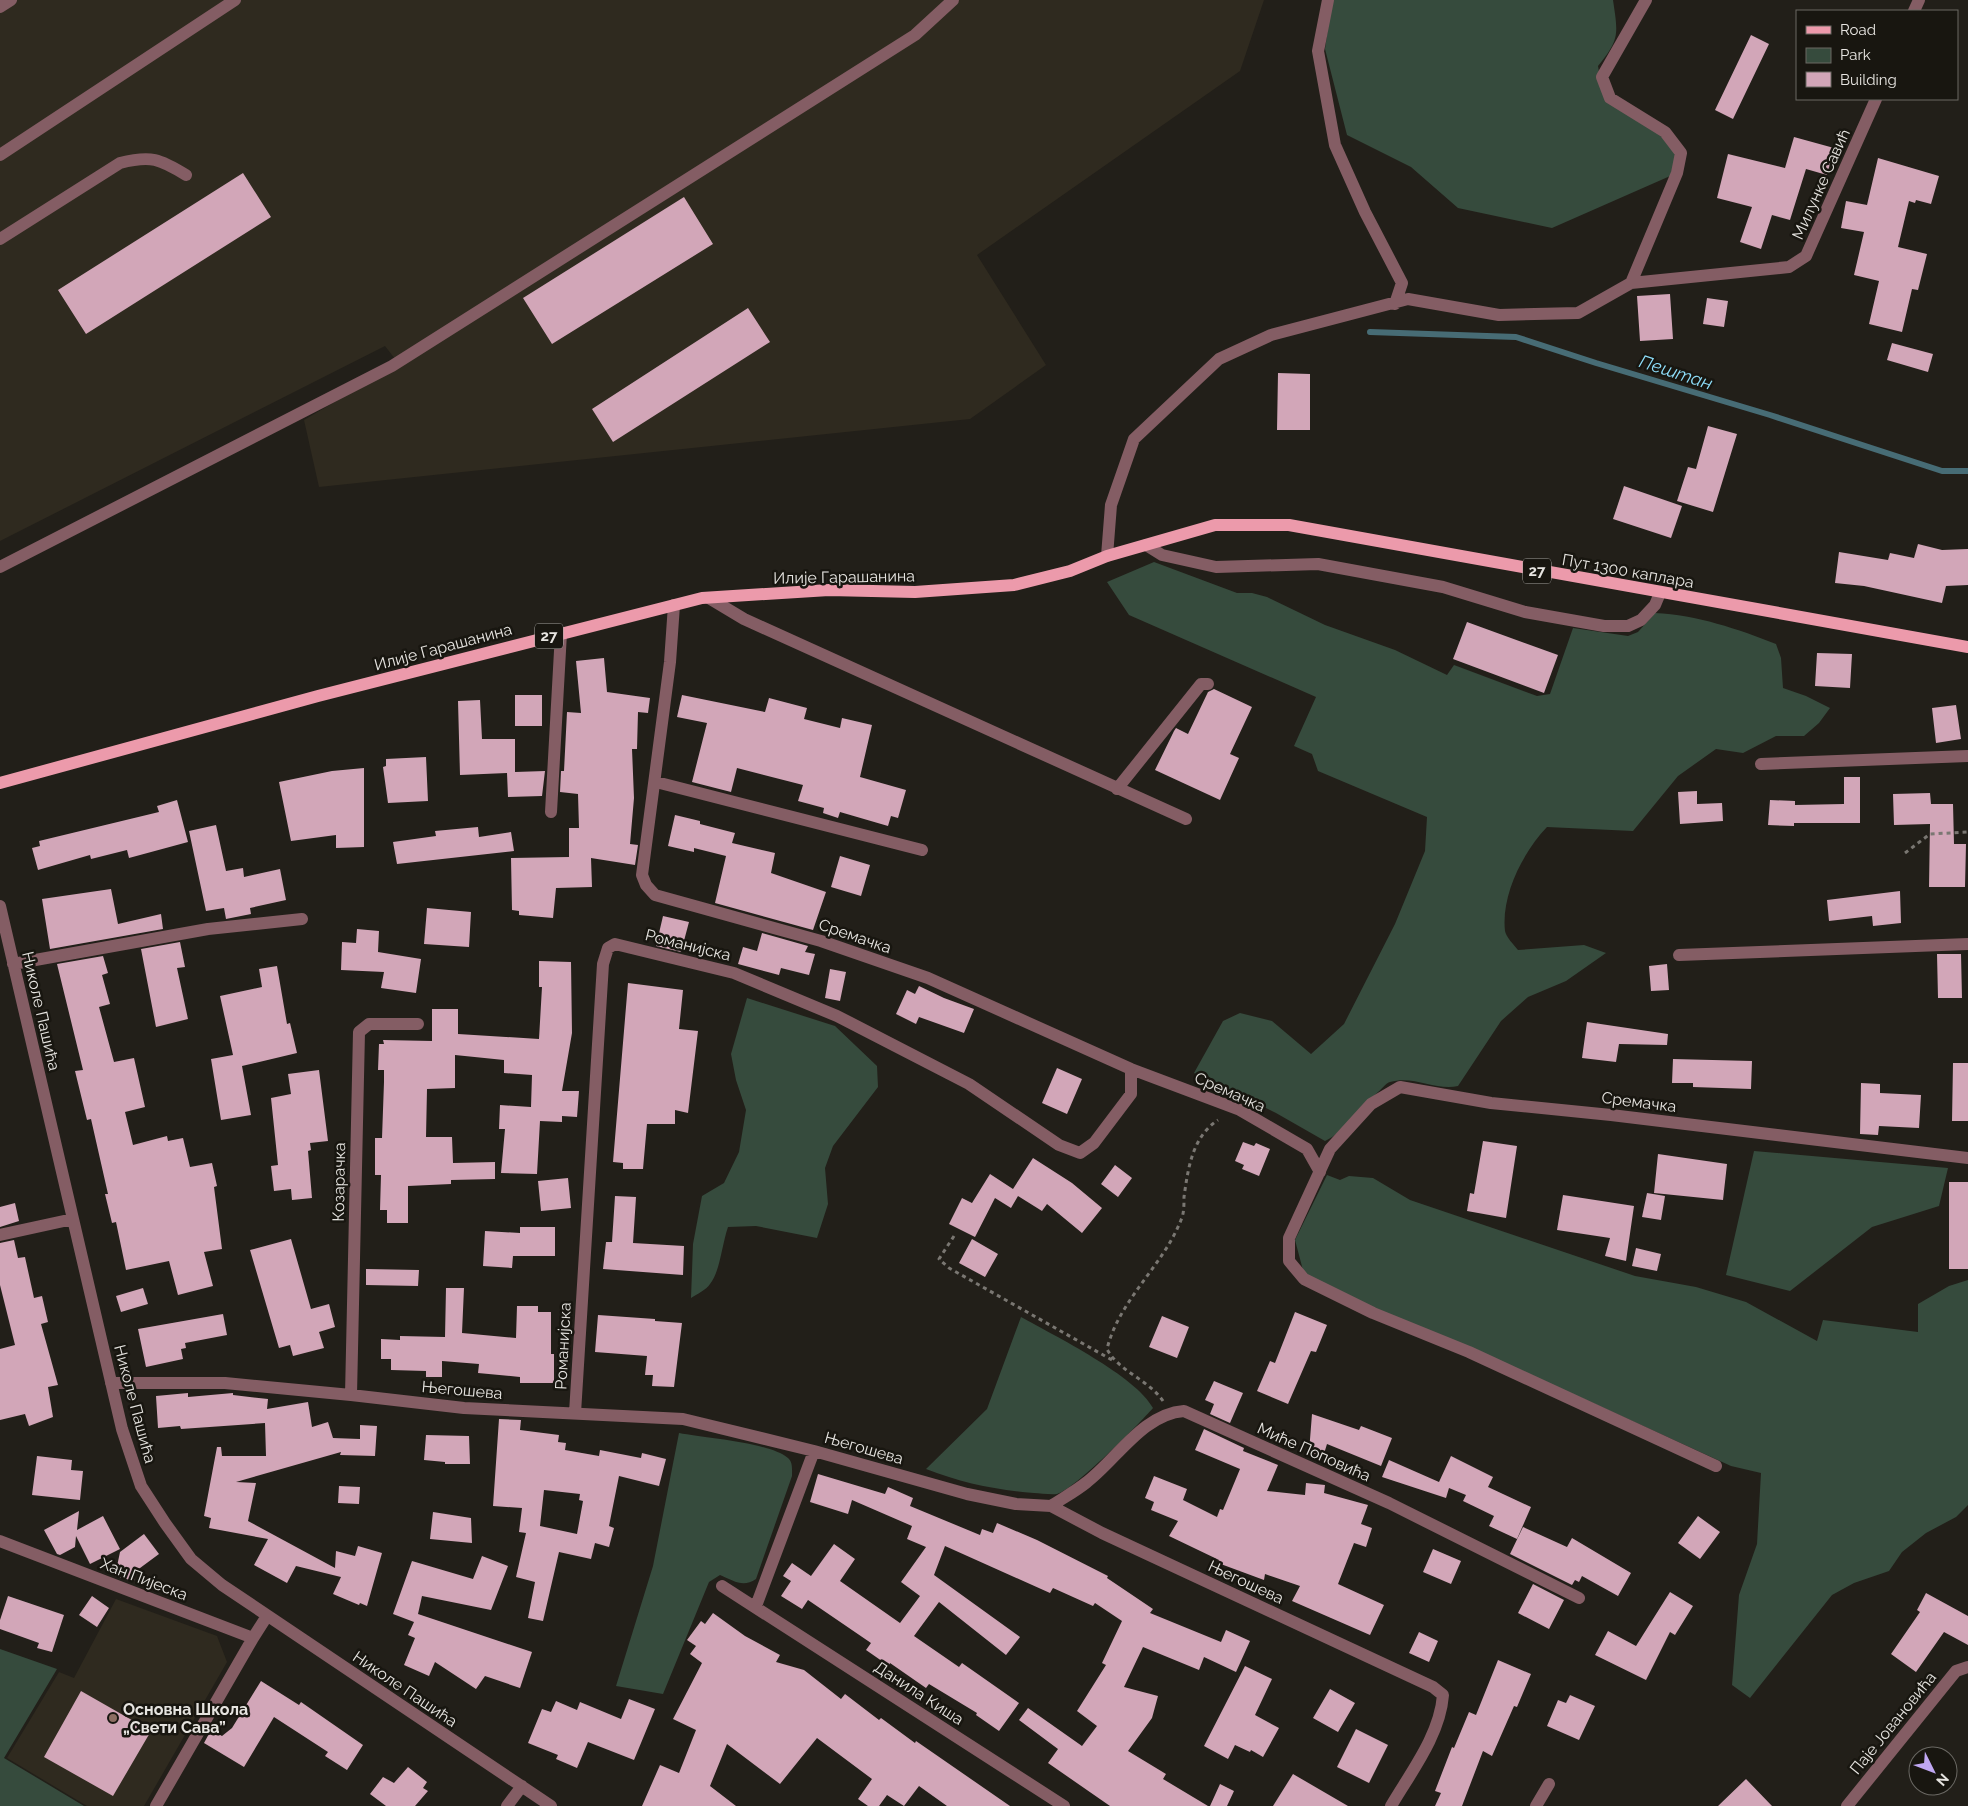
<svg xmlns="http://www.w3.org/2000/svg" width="1968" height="1806" font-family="Raleway,sans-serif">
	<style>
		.built { fill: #2f2a1f }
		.green { fill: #364b3d }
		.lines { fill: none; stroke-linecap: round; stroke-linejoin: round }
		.stream { stroke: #476c75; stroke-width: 6 }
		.building { fill: #d2a6b8; fill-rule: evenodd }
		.path { stroke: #7a7772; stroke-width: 3; stroke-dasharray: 4 4; stroke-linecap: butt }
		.minor { stroke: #845d64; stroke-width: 12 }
		.major { stroke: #ec9aab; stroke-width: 12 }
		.education-dot { fill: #8d6e63; stroke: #181610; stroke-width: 2 }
		.labels { text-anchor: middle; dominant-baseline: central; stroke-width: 5; stroke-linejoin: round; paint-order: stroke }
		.shield { fill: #181610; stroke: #a8a6a2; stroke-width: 1 }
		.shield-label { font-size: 15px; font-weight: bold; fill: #e6e4e0 }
		.street-label { font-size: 16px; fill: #e6e4e0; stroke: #181610 }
		.poi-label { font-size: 16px; font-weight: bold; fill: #e6e4e0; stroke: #181610; text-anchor: start }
		.water-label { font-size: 18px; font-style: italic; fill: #8edefa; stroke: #181610 }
	</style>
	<rect width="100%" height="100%" fill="#221f19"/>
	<path class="built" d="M0,0H1264L1240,71L977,255L1046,365L970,419L319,487L304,420L399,364L385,346L0,541Z
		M116,1599L217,1636L227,1662L144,1806H87L7,1758L59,1672L74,1678Z"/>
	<path class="green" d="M1332,0H1613C1618,34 1620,39 1598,66L1602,89L1673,137L1677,173L1552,228L1458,208L1411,167L1347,135L1325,49Z
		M1154,562L1237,593H1252L1267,597L1325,625L1395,650L1447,675L1454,665L1537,696L1550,694L1573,628L1628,636L1638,632L1655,613C1697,615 1738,629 1776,644L1781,658L1783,688L1806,696L1830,708L1819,723L1804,736H1776L1743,753L1716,749L1678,776L1633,831L1547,827C1523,852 1501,895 1505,931C1506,937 1514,945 1518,950L1584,945L1606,953L1566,981L1528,997L1501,1021L1458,1086C1436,1091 1414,1075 1390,1082C1386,1083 1382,1089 1378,1092C1361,1107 1346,1131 1325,1141L1276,1113L1194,1073L1223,1021L1240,1013L1272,1021L1311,1054L1344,1024L1395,924L1425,851L1427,817L1318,771L1312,754L1294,746L1316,697L1129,615L1107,582Z
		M747,998L835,1026L877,1066L878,1087L833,1146L825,1168L828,1204L817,1238L756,1226L728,1227C722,1244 720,1272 710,1284C706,1290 697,1294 691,1298L693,1244L702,1196L724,1183L739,1152L746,1110L736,1080L731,1054Z
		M1754,1151L1948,1168L1939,1206L1872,1227L1790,1291L1726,1275Z
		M1327,1175L1340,1180L1349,1176L1373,1178L1410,1200L1635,1276L1696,1287L1746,1302L1817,1341L1823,1320L1918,1332V1304L1949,1286L1968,1280V1505L1956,1517L1926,1533L1902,1552L1889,1571L1854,1583L1832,1595L1750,1698L1732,1685L1739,1595L1757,1544L1761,1473L1731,1466L1584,1399L1377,1310L1304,1274L1295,1240Z
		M1021,1317C1055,1336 1136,1376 1153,1408C1139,1424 1075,1489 1057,1494C1050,1495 1040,1493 1034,1493C996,1490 962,1483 926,1469L987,1409Z
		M679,1433C705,1438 768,1442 788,1458C793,1462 792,1470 792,1476L756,1579C743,1588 734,1581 720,1575L709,1582L663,1694L616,1686L653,1566Z
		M0,1649L57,1669L4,1758L84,1806H0Z"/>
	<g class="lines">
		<path class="stream" d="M1370,332L1516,337L1596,363L1770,415L1942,471H1968"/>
	</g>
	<path class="building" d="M1751,35L1769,44L1733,119L1715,110Z
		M1794,137L1834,148L1827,175L1806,169L1790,220L1772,215L1761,249L1740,242L1752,207L1717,198L1728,154L1785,168Z
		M1878,158L1939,176L1931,204L1916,200L1915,203L1909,201L1898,247L1927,254L1918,290L1912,289L1902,332L1869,324L1879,281L1854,275L1864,232L1841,228L1846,201L1867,205Z
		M243,173L271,217L86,334L58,290Z
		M684,197L713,244L552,344L523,298Z
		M1670,294L1673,339L1640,341L1637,296Z
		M1707,298L1728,301L1724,327L1703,324Z
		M748,308L770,342L613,442L592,409Z
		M1892,343L1933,354L1928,372L1887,360Z
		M1278,373L1310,374V430H1277Z
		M1708,426L1737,434L1713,512L1677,501L1688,467L1696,469Z
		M1624,486L1682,506L1671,538L1613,519Z
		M1918,544L1942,550L1968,549V585L1946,586L1942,603L1864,586L1835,583L1839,552L1888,560L1890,553L1914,558Z
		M1467,622L1558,655L1544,693L1453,659Z
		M1817,653L1852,654L1850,688L1815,686Z
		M604,658L607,692L650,698L648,713L638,712L637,749H632L634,798L630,844L638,845L635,865L591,858L592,887L556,888L553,918L519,915V911L512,910L511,858L569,857V828H579L578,794L560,792L561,771H564L567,712L581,713L576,661Z
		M1214,689L1252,707L1230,754L1239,758L1220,800L1155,770L1174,731L1176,728L1188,734L1208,692Z
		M515,695H542V726H515Z
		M682,695L765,712L769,698L807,708L804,719L840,728L842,718L872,725L860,777L906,790L898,818L891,816L888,826L840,812L838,818L823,813L824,808L798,801L803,785L737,768L731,792L692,782L707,723L677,717Z
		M480,700L482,739H515V772L545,771L542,796L508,797L507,773L460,775L458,701Z
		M1956,705L1961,739L1936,743L1932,708Z
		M426,757L428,801L388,803L383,767L386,766V759Z
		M364,768V847L336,848V835L291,841L279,782L332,771Z
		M1844,777H1860V823H1794V826L1768,825L1770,800L1795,801V805L1844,804Z
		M1697,791V804L1722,803L1723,821L1680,824L1678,792Z
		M1930,793L1931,804H1953L1954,844H1966L1965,887H1929L1930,824L1894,825L1893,794Z
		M177,800L188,842L129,858L127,850L91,859L90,855L38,870L32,848L40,846L39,841L159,812L157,806Z
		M675,815L700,821V824L735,833L732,843L775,853L771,873L826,892L813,930L715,903L726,856L694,848V852L668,846Z
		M216,825L226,871L243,868L244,877L280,869L286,900L250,908L251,914L226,919L224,908L206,911L189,831Z
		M478,827L479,837L511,832L514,851L397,864L393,842L436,836L435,831Z
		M840,856L870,865L861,896L831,887Z
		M111,889L118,924L161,914L163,929L50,949L42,899Z
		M1900,891L1901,923L1873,926L1872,916L1829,921L1827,900Z
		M427,908L471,912L469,947L424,944Z
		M663,916L689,922L681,952L656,946Z
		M357,929L379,931L378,952L421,959L416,993L381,988L384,972L341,970L342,942L356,943Z
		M762,933L808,946L805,952L815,954L809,975L781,968L779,975L738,964L743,947L757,951Z
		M180,942L185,967L177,968L188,1019L156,1027L141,949Z
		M1937,954H1961L1962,998H1938Z
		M103,956L108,973L102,975L110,1004L99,1007L114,1062L134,1058L145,1107L125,1112L133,1145L167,1136L168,1141L183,1138L190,1167L212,1163L217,1186L214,1187L222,1249L204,1252L213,1286L178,1295L169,1261L126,1270L116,1222L112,1223L105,1194H108L91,1119L87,1120L75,1071L83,1070L57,964Z
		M539,961L571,962L572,1033L562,1091H579L577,1117L562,1116V1122L540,1121L537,1174L501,1173L505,1129H499L500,1105L531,1107L532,1075L504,1073V1060L455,1055V1088L427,1089L426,1137H452L453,1163L495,1162V1179L451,1180V1184L408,1186V1223H387V1210H380L381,1175H375V1138H382L384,1082V1070H378L379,1044H384L383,1040L432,1041V1009H458V1034L539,1039L542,987H539Z
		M1667,964L1669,990L1651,991L1649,966Z
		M277,966L287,1024L290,1023L297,1053L242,1066L251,1115L221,1120L211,1059L233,1055L220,996L262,987L259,969Z
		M830,969L846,972L840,1001L825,998Z
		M628,983L683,990L679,1029L698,1031L688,1113L675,1110V1124H647L643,1169H623V1163L613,1162Z
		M919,986L944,998L974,1009L964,1033L919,1017L916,1024L896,1014L907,990L915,994Z
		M1587,1022L1668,1034L1667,1045L1619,1044L1616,1062L1582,1058Z
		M1673,1059L1752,1061L1751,1089L1693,1087V1083H1672Z
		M1953,1063H1968V1121H1952Z
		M1057,1068L1082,1079L1067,1114L1042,1103Z
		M319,1070L328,1141L310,1143L311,1150L308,1151L312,1198L292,1200L291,1189L274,1191L271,1166L278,1165L271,1098L291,1094L288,1074Z
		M1861,1083L1880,1084V1093L1921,1095L1919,1128L1879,1126L1878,1135L1860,1134Z
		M1483,1141L1517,1146L1506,1218L1467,1211L1470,1193L1474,1194Z
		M1243,1142L1254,1146L1256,1143L1270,1149L1259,1176L1242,1169L1244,1165L1235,1161Z
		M1658,1154L1727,1164L1723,1200L1654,1193Z
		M1033,1158L1072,1183L1102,1208L1082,1233L1047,1204L1042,1211L1018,1196L1011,1208L995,1198L975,1237L949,1224L962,1198L972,1203L990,1174L1013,1189Z
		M1115,1165L1132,1178L1118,1197L1101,1184Z
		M568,1178L571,1208L541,1211L538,1181Z
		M1949,1182H1968V1269H1949Z
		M1647,1193L1665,1196L1661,1220L1642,1217Z
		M1563,1195L1634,1206L1626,1261L1605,1256L1610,1238L1557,1230Z
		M615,1196L636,1197L633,1243L684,1246L683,1275L603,1269L606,1242H612Z
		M15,1203L19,1221L0,1227V1207Z
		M520,1227H555V1256H513L512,1268L483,1266L485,1231L520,1233Z
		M291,1239L311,1309L329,1304L335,1327L319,1332L324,1348L293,1356L290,1345L279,1348L250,1250Z
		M972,1239L998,1254L985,1277L959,1263Z
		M14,1240L18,1258L25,1257L34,1298L42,1296L48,1322L41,1324L58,1385L48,1387L53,1417L29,1426L25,1414L0,1420V1349L15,1345L0,1285V1243Z
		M1636,1248L1661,1254L1657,1271L1632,1266Z
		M366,1269L419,1270L418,1286L366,1285Z
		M143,1288L148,1304L121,1312L116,1296Z
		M446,1288H464L462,1333L516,1338L517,1306H538V1312H551V1354H554V1383H520V1377L478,1373L479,1364L442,1361V1377H426V1371L391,1370V1359H381V1339L400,1340V1336L445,1337Z
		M1295,1312L1327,1325L1316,1352L1311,1351L1288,1404L1257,1391L1270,1361L1275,1363Z
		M223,1314L227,1335L185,1343L186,1348L181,1349L183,1359L146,1367L138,1329Z
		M598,1315L655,1319V1321L682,1323L674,1387L652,1386L653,1375H645L647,1356L595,1352Z
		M1162,1316L1189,1327L1177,1358L1149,1347Z
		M1214,1381L1243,1393L1230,1423L1210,1414L1214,1404L1205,1400Z
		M188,1393V1397L233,1393V1395L268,1399L267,1409L308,1402L312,1427L328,1422L333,1438L360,1439V1425L377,1426L375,1456L340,1455L341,1452L236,1482L256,1483L248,1521L335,1568L336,1551L355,1556L358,1546L382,1553L367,1606L360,1603L359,1605L333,1594L341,1577L296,1566L287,1583L254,1565L268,1539L209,1528L211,1518L204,1516L217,1447H221L222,1456H266L265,1423L181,1429L180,1426L158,1428L156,1396Z
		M1312,1414L1359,1430L1361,1426L1392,1438L1381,1466L1327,1444L1323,1457L1309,1452Z
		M499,1419L521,1420L520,1430L559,1435L558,1442L566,1443L565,1450L599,1456L600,1450L641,1458L642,1453L666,1459L659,1486L619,1476L609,1526L614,1528L609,1547L595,1543L591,1559L559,1552L543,1621L528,1618L535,1582L516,1577L526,1533L519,1532L522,1508L493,1506ZM544,1490L580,1494L579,1500L583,1501L577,1534L540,1526Z
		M1204,1429L1244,1448L1243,1451L1278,1465L1267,1491L1305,1495L1306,1483L1325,1485L1324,1493L1368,1505L1361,1524L1372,1528L1366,1547L1354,1543L1338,1584L1384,1605L1370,1635L1292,1601L1300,1586L1265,1574L1264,1580L1218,1563L1219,1560L1169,1536L1178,1521L1151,1510L1154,1502L1145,1498L1154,1476L1187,1489L1183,1500L1217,1517L1220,1509L1223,1510L1240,1469L1195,1450Z
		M426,1435L469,1436L470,1464H445V1462L424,1460Z
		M37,1456L72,1460L71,1470L83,1471L80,1500L32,1495Z
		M1451,1456L1493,1477L1488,1487L1531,1507L1517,1539L1489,1526L1494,1516L1463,1501L1466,1495L1449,1488L1446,1498L1382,1477L1389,1460L1439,1482Z
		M818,1474L885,1494L888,1487L913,1498L910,1506L980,1535L982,1529L993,1533L997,1523L1037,1540L1108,1576L1107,1578L1153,1609L1150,1613L1221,1642L1226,1630L1250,1641L1236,1672L1204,1657L1199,1670L1143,1647L1124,1687L1158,1696L1152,1718L1128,1751L1166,1774L1163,1779L1208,1806H1110L1048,1763L1058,1749L1019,1720L1028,1708L1082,1746L1097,1726L1077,1711L1106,1665L1102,1663L1122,1621L1095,1603L1093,1606L1053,1588L1050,1593L945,1546L934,1575L1020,1637L1006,1655L939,1602L914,1636L959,1667L962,1663L1019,1703L999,1731L976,1715L977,1713L929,1684L926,1688L890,1663L889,1666L866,1650L871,1643L808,1600L802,1609L781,1596L791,1581L783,1576L792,1563L811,1576L834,1544L855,1559L840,1581L900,1623L920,1596L901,1582L926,1547L907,1539L912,1526L852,1500L848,1514L810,1502Z
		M339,1486L360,1487L359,1504L338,1503Z
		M79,1511L77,1530L103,1516L120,1549L90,1564L76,1536L75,1547L60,1555L57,1554L44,1530Z
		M433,1512L471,1518L472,1543L430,1539Z
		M1698,1516L1720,1532L1700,1559L1678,1543Z
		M1523,1527L1567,1547L1572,1538L1631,1573L1618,1596L1582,1576L1579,1582L1575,1580L1572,1585L1510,1554Z
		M144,1534L159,1554L136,1571L134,1581L115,1576L120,1552Z
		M1433,1549L1461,1561L1451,1584L1423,1572Z
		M482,1556L508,1566L491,1610L422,1596L418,1614L532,1652L520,1688L485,1676L476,1689L435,1662L429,1676L404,1665L415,1638L408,1635L414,1622L393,1614L412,1561L473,1579Z
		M1533,1584L1564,1600L1549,1629L1518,1613Z
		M1670,1592L1693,1606L1675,1635L1670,1632L1646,1680L1595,1655L1608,1631L1636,1646Z
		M1926,1593L1968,1616V1645L1944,1632L1916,1672L1891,1654L1920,1612L1917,1610Z
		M8,1596L64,1615L52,1652L37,1648L39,1643L0,1629V1620Z
		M92,1596L109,1608L97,1627L79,1615Z
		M713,1613L745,1636L780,1655L776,1662L804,1670L841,1699L845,1694L879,1720L881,1718L915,1743L916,1741L1010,1806H947L919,1786L904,1806L887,1795L879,1806H868L858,1799L872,1779L817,1738L780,1784L727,1744L710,1786L736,1806H642L660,1765L679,1773L696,1730L673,1719L702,1663L690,1654L696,1646L687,1640L701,1621L705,1624Z
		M1419,1632L1438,1641L1429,1662L1409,1653Z
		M1498,1660L1531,1674L1517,1707L1514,1706L1492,1756L1483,1751L1462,1806H1435L1441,1793L1435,1791L1452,1747L1454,1748L1469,1712L1476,1715Z
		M1245,1666L1272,1679L1255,1715L1279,1728L1263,1757L1251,1750L1250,1752L1235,1745L1228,1759L1204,1746Z
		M261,1681L299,1705L301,1702L363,1745L347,1770L325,1756L328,1752L274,1717L244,1767L204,1743L211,1730L222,1736L232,1728Z
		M1330,1689L1355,1703L1338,1732L1313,1718Z
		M81,1691L151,1731L113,1796L44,1757Z
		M1570,1695L1595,1706L1579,1740L1547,1726L1558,1700L1566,1703Z
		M629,1699L655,1709L634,1760L588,1742L577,1768L556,1759L558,1755L528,1743L542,1709L551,1712L556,1701L577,1710L580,1702L621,1719Z
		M1356,1729L1388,1745L1369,1783L1337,1767Z
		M408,1767L427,1782L423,1788L428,1791L415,1806H386L370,1794L383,1777L394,1783Z
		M1293,1774L1348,1806H1273Z
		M1746,1779L1772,1806H1718Z
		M1220,1784L1234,1791L1227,1806H1210Z"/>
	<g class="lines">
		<path class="path" d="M1905,853L1930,834L1968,832
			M954,1236L939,1259L949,1268L1112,1360
			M1163,1401C1148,1379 1119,1372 1107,1349C1119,1300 1163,1266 1181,1220C1184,1214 1184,1205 1184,1197C1188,1169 1192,1137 1218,1120"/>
		<path class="minor" d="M1328,0L1318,51L1335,145L1365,212L1402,283L1395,304
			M0,7L11,0
			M1914,11L1919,0
			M0,155L235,0
			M0,239L120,163C151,155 160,159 186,175
			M1631,283L1789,267L1806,256L1876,99
			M1146,545L1162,555L1216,567L1318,564L1443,587L1525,612L1604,626H1628L1641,620L1655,605L1660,593
			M1107,556L1111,505L1134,439L1219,359L1271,335L1408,299L1499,315L1578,313L1631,283L1677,173L1681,153L1665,132L1610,98L1602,77L1646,0
			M0,567L392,366L915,35L953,0
			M709,598L744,619L1186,819
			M674,605L670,662L642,875L646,885L655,895L821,941L928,978L1131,1069L1240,1110L1307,1149L1320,1172
			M1761,764L1968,756
			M656,782L922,850
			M1117,789L1201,684H1208
			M551,812L561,633
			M0,906L122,1429L141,1486L165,1523L191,1559L222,1585L551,1806
			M1679,955L1968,944
			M13,964L208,929L302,919
			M0,1235L73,1219
			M111,1383H225L351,1395L464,1408L683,1419L814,1451L967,1494L1016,1504L1051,1506L1102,1533L1433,1687L1443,1695C1440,1735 1411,1772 1391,1806
			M351,1395L359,1032L369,1024H418
			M575,1413L603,964L608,948L615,944L734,973L837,1016L969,1084L1059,1145L1080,1153L1094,1143L1131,1094V1069
			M1716,1466L1469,1352L1373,1313L1304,1279L1289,1261V1238L1330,1149L1371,1104L1400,1087L1491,1103L1611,1115L1968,1158
			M1051,1506C1063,1498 1076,1491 1087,1482C1117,1459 1143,1414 1184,1411L1389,1503L1579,1598
			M0,1541L253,1638L267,1616
			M722,1586L1064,1806
			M756,1606L814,1451
			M156,1806L253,1638
			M507,1806L522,1786
			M1536,1806L1549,1784
			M1847,1806L1956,1671L1968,1667"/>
		<path class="major" d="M0,783L318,696L702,598L829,590L915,592L1014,585L1070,571L1107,556L1215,525H1289L1968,647"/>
	</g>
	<circle class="education-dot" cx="113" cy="1718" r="5"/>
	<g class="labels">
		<g class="shield">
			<rect x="1523" y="558.5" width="28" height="25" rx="4"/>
			<rect x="535" y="623.5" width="28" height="25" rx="4"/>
		</g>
		<g class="shield-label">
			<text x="1537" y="571">27</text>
			<text x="549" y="636">27</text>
		</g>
		<g class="street-label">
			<text transform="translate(1821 184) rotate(-66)">Милунке Савић</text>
			<text transform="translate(1628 571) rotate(10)">Пут 1300 каплара</text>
			<text transform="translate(844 577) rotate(-1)">Илије Гарашанина</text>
			<text transform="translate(443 647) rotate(-15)">Илије Гарашанина</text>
			<text transform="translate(855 936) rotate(19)">Сремачка</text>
			<text transform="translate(688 945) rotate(14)">Романијска</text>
			<text transform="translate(41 1011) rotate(77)">Николе Пашића</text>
			<text transform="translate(1230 1092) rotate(24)">Сремачка</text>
			<text transform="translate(1639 1102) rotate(7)">Сремачка</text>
			<text transform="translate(339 1182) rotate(-89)">Козарачка</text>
			<text transform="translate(563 1346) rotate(-87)">Романијска</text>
			<text transform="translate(462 1390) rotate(5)">Његошева</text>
			<text transform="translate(135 1404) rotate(75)">Николе Пашића</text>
			<text transform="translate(864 1448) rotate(16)">Његошева</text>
			<text transform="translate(1314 1452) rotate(24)">Миће Поповића</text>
			<text transform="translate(144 1579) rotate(21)">Хан Пијеска</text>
			<text transform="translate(1246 1582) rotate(25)">Његошева</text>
			<text transform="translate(405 1689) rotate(34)">Николе Пашића</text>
			<text transform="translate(919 1693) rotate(33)">Данила Киша</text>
			<text transform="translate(1893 1723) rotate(-51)">Паје Јовановића</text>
		</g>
		<g class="poi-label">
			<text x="123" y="1709">Основна Школа<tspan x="123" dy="18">„Свети Сава”</tspan></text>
		</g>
		<g class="water-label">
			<text transform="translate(1676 372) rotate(18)">Пештан</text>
		</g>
	</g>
	<rect x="1796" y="10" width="162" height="90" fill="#181610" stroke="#6a6863"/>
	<rect x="1806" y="26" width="25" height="8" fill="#ec9aab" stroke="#6a6863"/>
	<text x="1840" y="35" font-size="15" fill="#e6e4e0">Road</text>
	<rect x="1806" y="48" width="25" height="15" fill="#364b3d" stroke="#6a6863"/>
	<text x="1840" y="60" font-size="15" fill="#e6e4e0">Park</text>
	<rect x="1806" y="72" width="25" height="15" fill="#d2a6b8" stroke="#6a6863"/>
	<text x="1840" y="85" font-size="15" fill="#e6e4e0">Building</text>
	<g transform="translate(1933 1771) rotate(132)"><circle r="24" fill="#181610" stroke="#6a6863"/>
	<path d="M0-4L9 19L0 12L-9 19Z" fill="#c0a8f3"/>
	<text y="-8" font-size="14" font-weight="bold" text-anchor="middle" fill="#e6e4e0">N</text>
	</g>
</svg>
